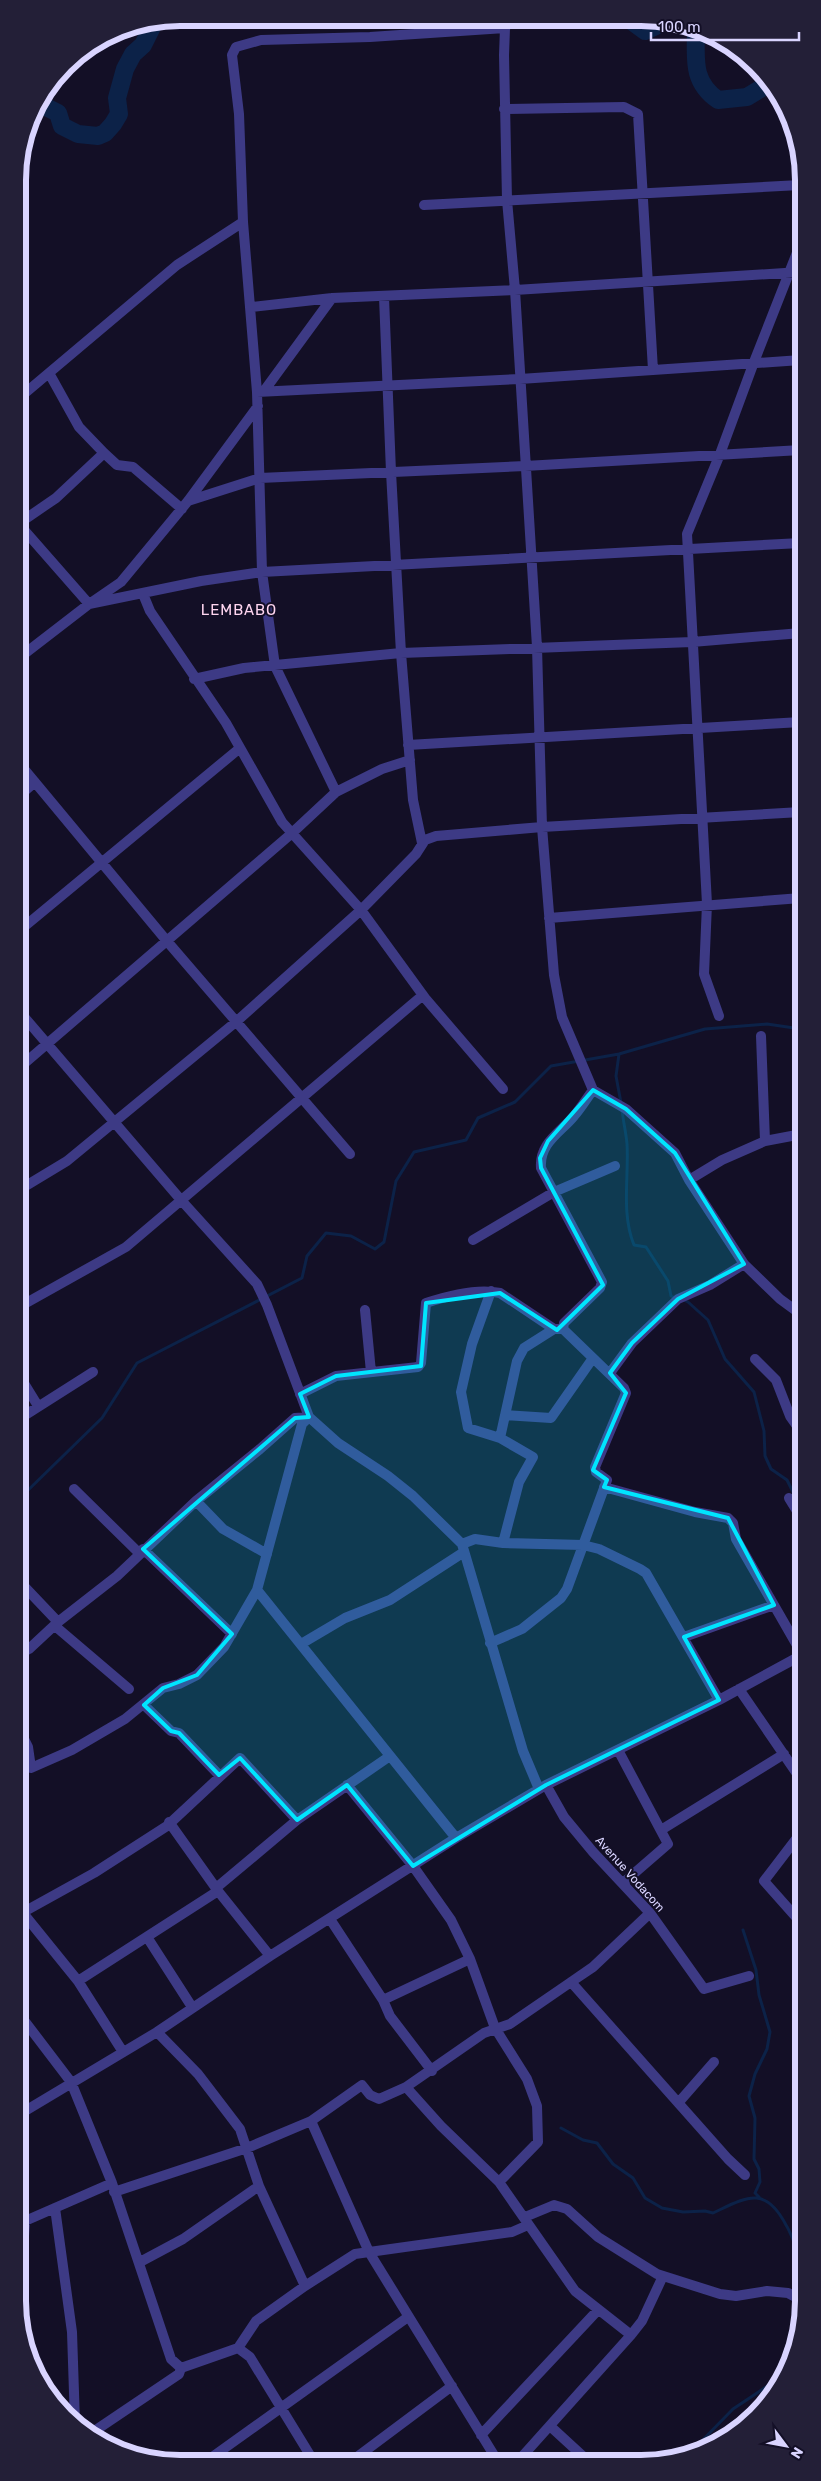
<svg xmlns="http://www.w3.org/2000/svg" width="821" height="2481" font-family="Rubik,sans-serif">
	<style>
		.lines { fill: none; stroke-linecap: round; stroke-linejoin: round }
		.stream { stroke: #0c2248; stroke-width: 3 }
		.river { stroke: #0c2248; stroke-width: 18 }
		.minor { stroke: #3d3a85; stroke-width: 10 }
		.marked { fill: #00e5ff; fill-opacity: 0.2; stroke: #00e5ff; stroke-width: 4; stroke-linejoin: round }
		.labels { text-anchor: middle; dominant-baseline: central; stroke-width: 4; stroke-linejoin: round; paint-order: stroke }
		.street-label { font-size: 12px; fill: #d9d4ff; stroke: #130f26 }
		.quarter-label { font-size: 15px; letter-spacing: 1px; fill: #ffd6f0; stroke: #130f26 }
		.rim { fill: none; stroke: #d9d4ff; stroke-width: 6 }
	</style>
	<rect width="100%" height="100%" fill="#130f26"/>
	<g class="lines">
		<path class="stream" d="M619,1054L616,1076L621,1103
			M622,1109C623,1121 626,1132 627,1144C629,1177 621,1213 634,1245L646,1247L668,1281L671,1296L675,1298
			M684,1300L688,1302L708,1320L725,1359L754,1392L764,1431L765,1456L771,1469L787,1480L799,1504
			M20,1498L102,1418L137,1363L302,1278L307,1256L326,1233L351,1236L375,1249L384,1242L396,1181L414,1152L466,1140L478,1118L515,1102L551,1066L619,1054L705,1029L767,1024L801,1029
			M743,1930L756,1970L759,1995L770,2032L767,2049L755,2074L749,2096L755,2118L754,2159L759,2169L760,2182L755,2193L759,2197
			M561,2128L583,2140L597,2143L613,2164L633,2178L645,2198L662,2208L683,2212L705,2211L713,2213C747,2197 765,2185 786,2225C793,2236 795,2249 803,2260
			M688,2455L733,2409L784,2375"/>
		<path class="river" d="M630,20L645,31L658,25L659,21
			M696,29C696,58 691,81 718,100L747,97L770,83
			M38,103L58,113L62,126L78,134L98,136L105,133L113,124L119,114L117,98L125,69L133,54L143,45L154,23"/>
		<path class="minor" d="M510,20L505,28L504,55L507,200L515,290L537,647L542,827L554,975L562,1017L593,1090L626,1109L675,1153L689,1180L744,1264L780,1299L795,1310L802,1307
			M504,109L624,107L638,114L653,370
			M424,205L800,185
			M384,297L391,472L401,653L413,800L422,843
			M251,307L332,298L515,290L800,272
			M49,373L79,427L104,453L117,465L133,467L182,509
			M264,391L332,298
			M257,392L520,379L801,360
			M18,399L177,265L243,222
			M188,501L260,478L525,466L801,450
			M18,523L89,604L121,582L188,501L258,406
			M18,524L56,498L104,453
			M143,594L150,611L226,723L282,822L361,910L425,998L503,1089
			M19,658L89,604L201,581L262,572L801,543
			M194,679L244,668L401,653L692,642L801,633
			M408,745L801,722
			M19,763L166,940L350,1154
			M336,792L275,666L262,572L257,392L243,222L239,114L232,55L236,47L261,40L370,37L505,28
			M19,796L35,782
			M549,918L801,898
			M19,931L240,748
			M19,1011L181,1200L257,1284L267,1305L309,1417L338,1443L388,1476L413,1496L462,1544L523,1751L539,1789
			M719,1016L704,974L707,904L687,534L720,454L754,362L800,245
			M761,1036L765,1141
			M19,1068L291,834L336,792L382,769L410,760
			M689,1180L722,1160L765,1141L802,1134
			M19,1190L67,1161L237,1021L361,910L416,854L425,840L436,836L542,827L801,812
			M473,1240L554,1192L615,1166
			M491,1291L472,1344L461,1392L468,1428L500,1438
			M19,1307L126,1247L423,995
			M365,1310L371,1372
			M755,1359L776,1380L790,1416L802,1433
			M610,1373L632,1343L678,1299L710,1285L744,1264
			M19,1375L38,1406
			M300,1394L336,1376L418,1367L421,1363L426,1303C447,1296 478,1288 500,1293L554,1329H563
			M505,1415L551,1418L593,1358
			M19,1419L93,1372
			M604,1487L695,1512L728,1518L733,1523L736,1539L802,1654
			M74,1489L139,1553
			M789,1498L802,1519
			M196,1501L223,1529L267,1554
			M503,1543L519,1482L533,1457L500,1438L517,1361L524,1348L554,1329
			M462,1544L475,1539L503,1543L583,1545L599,1549L640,1569L646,1573L719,1700
			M143,1549L232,1634
			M20,1582L58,1622
			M257,1590L456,1838
			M55,1626L129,1689
			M684,1637L774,1605
			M490,1643L522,1629L561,1598L567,1589L607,1480L596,1472L595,1467L626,1393L624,1388L563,1329L564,1323L600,1288L602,1282L541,1168C539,1143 560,1133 574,1116C581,1108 587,1098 593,1090
			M301,1644L345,1618L390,1600L464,1552
			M20,1654L29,1649L58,1622L117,1576L196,1501L260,1449L295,1418L309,1417
			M739,1689L802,1781
			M144,1705L171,1731L179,1733L219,1775
			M20,1731L28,1747L31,1768L72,1750L125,1719L163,1688L179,1684L197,1675L224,1647L257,1590L302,1424L309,1417
			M618,1750L668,1844L623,1883
			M347,1785L413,1866L451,1920L470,1959L495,2028L527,2079L537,2106L538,2142L499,2182
			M546,1785L564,1817L593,1852L650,1913L704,1989L749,1976
			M169,1822L218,1891L270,1956
			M661,1830L784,1754
			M803,1830L764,1881L803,1925
			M216,1888L297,1820L390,1756
			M23,1913L78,1981L123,2052
			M20,1914L94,1873L167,1826L240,1758L297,1820
			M330,1919L383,2000L390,2016L432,2071
			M147,1937L192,2007
			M78,1981L218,1891
			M571,1982L728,2159L745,2175
			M383,2000L470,1959
			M20,2015L71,2082L112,2183L171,2359L181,2368L238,2348L250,2357L313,2460
			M157,2032L198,2074L240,2129L259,2186L305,2286
			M406,2087L441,2126L499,2182L575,2291L631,2335
			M679,2102L714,2062
			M20,2114L157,2032L270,1956L456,1838L546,1785L719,1700L802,1655
			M311,2121L369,2252L497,2460
			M114,2192L247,2148L311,2121L362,2085L370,2095L379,2099L406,2087L484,2033L510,2024L571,1982L593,1967L650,1913
			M55,2208L72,2332L75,2423
			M525,2217L554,2205L567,2209L598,2237L657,2274L720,2294L736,2296L767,2291L788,2293L803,2301
			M21,2237L24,2236L25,2221L112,2183
			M140,2262L183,2239L259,2186
			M238,2348L256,2321L305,2286L355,2254L512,2232L528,2225
			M738,2424L740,2427
			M550,2426L587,2460
			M90,2434L179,2374L181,2368
			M481,2435L598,2310
			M208,2460L408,2317
			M353,2460L452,2386
			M519,2460L631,2335L642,2321L663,2276"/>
	</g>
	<path class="marked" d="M593,1090L626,1109L675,1153L744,1264L678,1299L632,1343L610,1373L626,1393L593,1470L607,1480L604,1487L728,1518L774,1605L684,1637L719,1700L546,1785L413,1866L347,1785L297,1820L240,1758L219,1775L179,1733L171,1731L144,1705L163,1688L197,1675L232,1634L143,1549L295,1418L309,1417L300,1394L336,1376L421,1366L426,1303L500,1293L557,1330L603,1285L541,1168L540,1158L548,1141Z"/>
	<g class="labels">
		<g class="street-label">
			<text transform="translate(630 1874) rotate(48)">Avenue Vodacom</text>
		</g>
		<g class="quarter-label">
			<text x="239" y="610">LEMBABO</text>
		</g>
	</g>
	<path d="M0 0H821V2481H0ZM180 26H641A154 154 0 0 1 795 180V2301A154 154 0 0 1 641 2455H180A154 154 0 0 1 26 2301V180A154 154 0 0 1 180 26Z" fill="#231f37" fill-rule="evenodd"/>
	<path class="rim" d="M180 26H641A154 154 0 0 1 795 180V2301A154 154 0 0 1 641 2455H180A154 154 0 0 1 26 2301V180A154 154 0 0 1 180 26Z"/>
	<g transform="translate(786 2446) rotate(122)" stroke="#130f26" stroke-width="4" paint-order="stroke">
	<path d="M0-4L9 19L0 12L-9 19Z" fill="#d9d4ff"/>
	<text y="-8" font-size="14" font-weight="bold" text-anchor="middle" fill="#d9d4ff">N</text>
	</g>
	<path d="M651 32v8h148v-8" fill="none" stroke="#d9d4ff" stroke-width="2.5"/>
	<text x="658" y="32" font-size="15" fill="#d9d4ff" stroke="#130f26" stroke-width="4" paint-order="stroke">100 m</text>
</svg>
